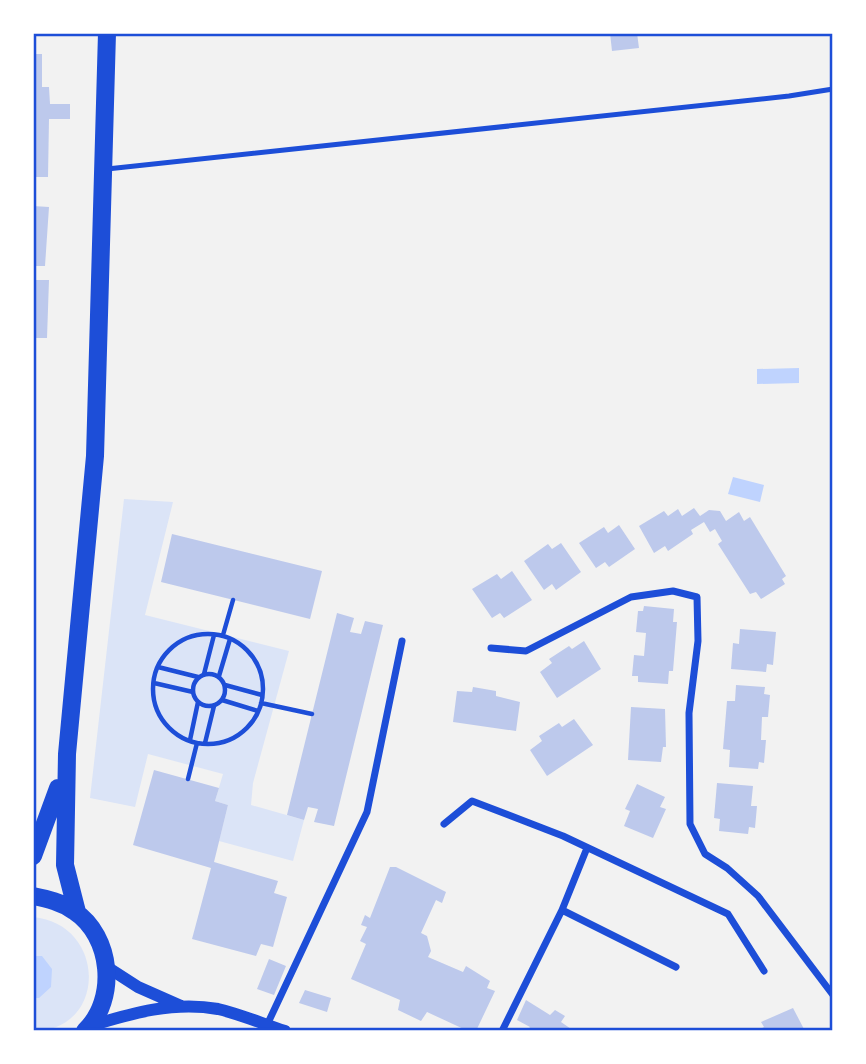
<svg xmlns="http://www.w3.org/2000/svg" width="866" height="1064" font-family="'IBM Plex Sans',sans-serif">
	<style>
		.green { fill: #dbe4f7 }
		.water { fill: #bfd3fe }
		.building { fill: #bdc9ec }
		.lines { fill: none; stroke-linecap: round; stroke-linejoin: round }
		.path { stroke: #1d4ed8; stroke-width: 4.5 }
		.service { stroke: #1d4ed8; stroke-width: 5 }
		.minor { stroke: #1d4ed8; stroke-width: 7 }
		.tertiary { stroke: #1d4ed8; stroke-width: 12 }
		.primary { stroke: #1d4ed8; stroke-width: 18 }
		.neatline { fill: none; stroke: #1d4ed8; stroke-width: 2.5 }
	</style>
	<rect width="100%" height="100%" fill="#f2f2f2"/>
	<path class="green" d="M124,499L173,502L145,615L289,651L253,783L251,805L304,820L293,861L219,841L228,805L215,801L223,774L148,754L135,807L90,798Z
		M33,917C107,924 108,1031 33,1031Z"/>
	<path class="water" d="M799,368V383L757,384V369Z
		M733,477L764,485L760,502L728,494Z
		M33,956H42L52,969L51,987L39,998H33Z"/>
	<path class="building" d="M610,33H637L639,48L612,51Z
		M33,54H42V87H49L50,104H70V119H49L48,177H33Z
		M33,206L49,207L45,266H33Z
		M33,280H49L47,338H33Z
		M694,508L700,516L709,510L720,511L726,521L739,512L744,521L750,517L786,576L782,579L785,584L761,599L756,592L750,594L718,544L722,541L715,529L710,532L704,522L691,530L693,534L668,551L665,546L654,553L639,526L664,511L668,516L678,509L682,516Z
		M619,525L635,549L609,567L605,562L596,568L579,543L604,527L608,533Z
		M172,534L322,571L310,619L161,582Z
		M561,543L581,572L556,590L552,584L544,590L524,561L548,544L552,549Z
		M512,571L532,600L504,618L500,613L492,618L472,589L497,574L501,579Z
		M644,606L674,609L673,622H677L673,671H669L668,684L638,682V676H632L634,655L644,656L646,633L636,632L638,611H643Z
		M337,613L354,618L350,632L361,634L365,621L383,625L334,826L314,822L318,809L308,807L304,820L287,815Z
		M740,629L776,632L773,665L767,664L766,672L731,669L733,643L739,644Z
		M584,641L601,669L557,698L540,672L552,663L549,659L569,646L572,649Z
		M736,685L765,687L764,694L770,695L768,717H762L761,740H766L764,763L759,762L758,769L729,767L730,750L723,749L727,701H735Z
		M473,687L496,691V696L520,702L516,731L453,722L457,691L472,692Z
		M631,707L665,709L666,747H663L661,762L628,760Z
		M574,719L593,745L547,776L530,750L542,741L539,736L559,723L562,727Z
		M154,770L219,788L215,801L228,805L214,862L278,881L274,893L287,897L273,947L261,944L256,956L192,939L211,868L133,845Z
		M717,783L753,786L751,806H757L755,828L749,827L748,834L719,831L720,819L714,818Z
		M637,784L665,797L660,807L666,809L653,838L624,826L630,811L625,809Z
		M390,867H396L446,892L442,903L436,900L421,933L427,936L431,951L428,957L463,972L466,966L490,981L487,988L495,991L476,1031H468L427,1012L421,1021L398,1010L400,1000L351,979L366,944L360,941L367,927L361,925L365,915L370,918Z
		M269,959L286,966L274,995L257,989Z
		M305,990L331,998L327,1012L299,1003Z
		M526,1000L550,1015L555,1010L565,1016L561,1022L574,1031H527L530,1027L517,1020Z
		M793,1008L805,1031H757L764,1027L761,1022Z"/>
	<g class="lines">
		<path class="path" d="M153 689a55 55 0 1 1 110 0a55 55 0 1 1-110 0Z
			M223,635L233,600
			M158,667L198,677
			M193 690a16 16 0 1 1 32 0a16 16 0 1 1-32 0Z
			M204,674L214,635
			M219,676L230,639
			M154,683L193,692
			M225,685L262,695
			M222,700L258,711
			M261,703L312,714
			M190,740L198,702
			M205,743L214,706
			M188,779L197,743"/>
		<path class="service" d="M107,169L789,96L833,89"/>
		<path class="minor" d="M491,648L526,651L631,597L673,591L697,597L698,641L689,713L690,824L705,854L727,868L758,896L833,995
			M444,824L472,801L563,836L728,914L764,971
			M562,910L587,848
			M267,1025L367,812L402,641
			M502,1031L562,910L676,967"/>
		<path class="tertiary" d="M107,967L138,987L181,1006
			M90,1026C132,1013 174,1001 218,1009C240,1014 263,1024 285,1031"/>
		<path class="primary" d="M33,856L58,788
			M33,896C48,899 61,902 74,911C112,936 118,999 85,1031
			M77,912L65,865L67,754L95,456L107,33"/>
	</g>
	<rect width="866" height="1064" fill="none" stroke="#ffffff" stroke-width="70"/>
	<rect x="35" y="35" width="796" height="994" class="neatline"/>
</svg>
